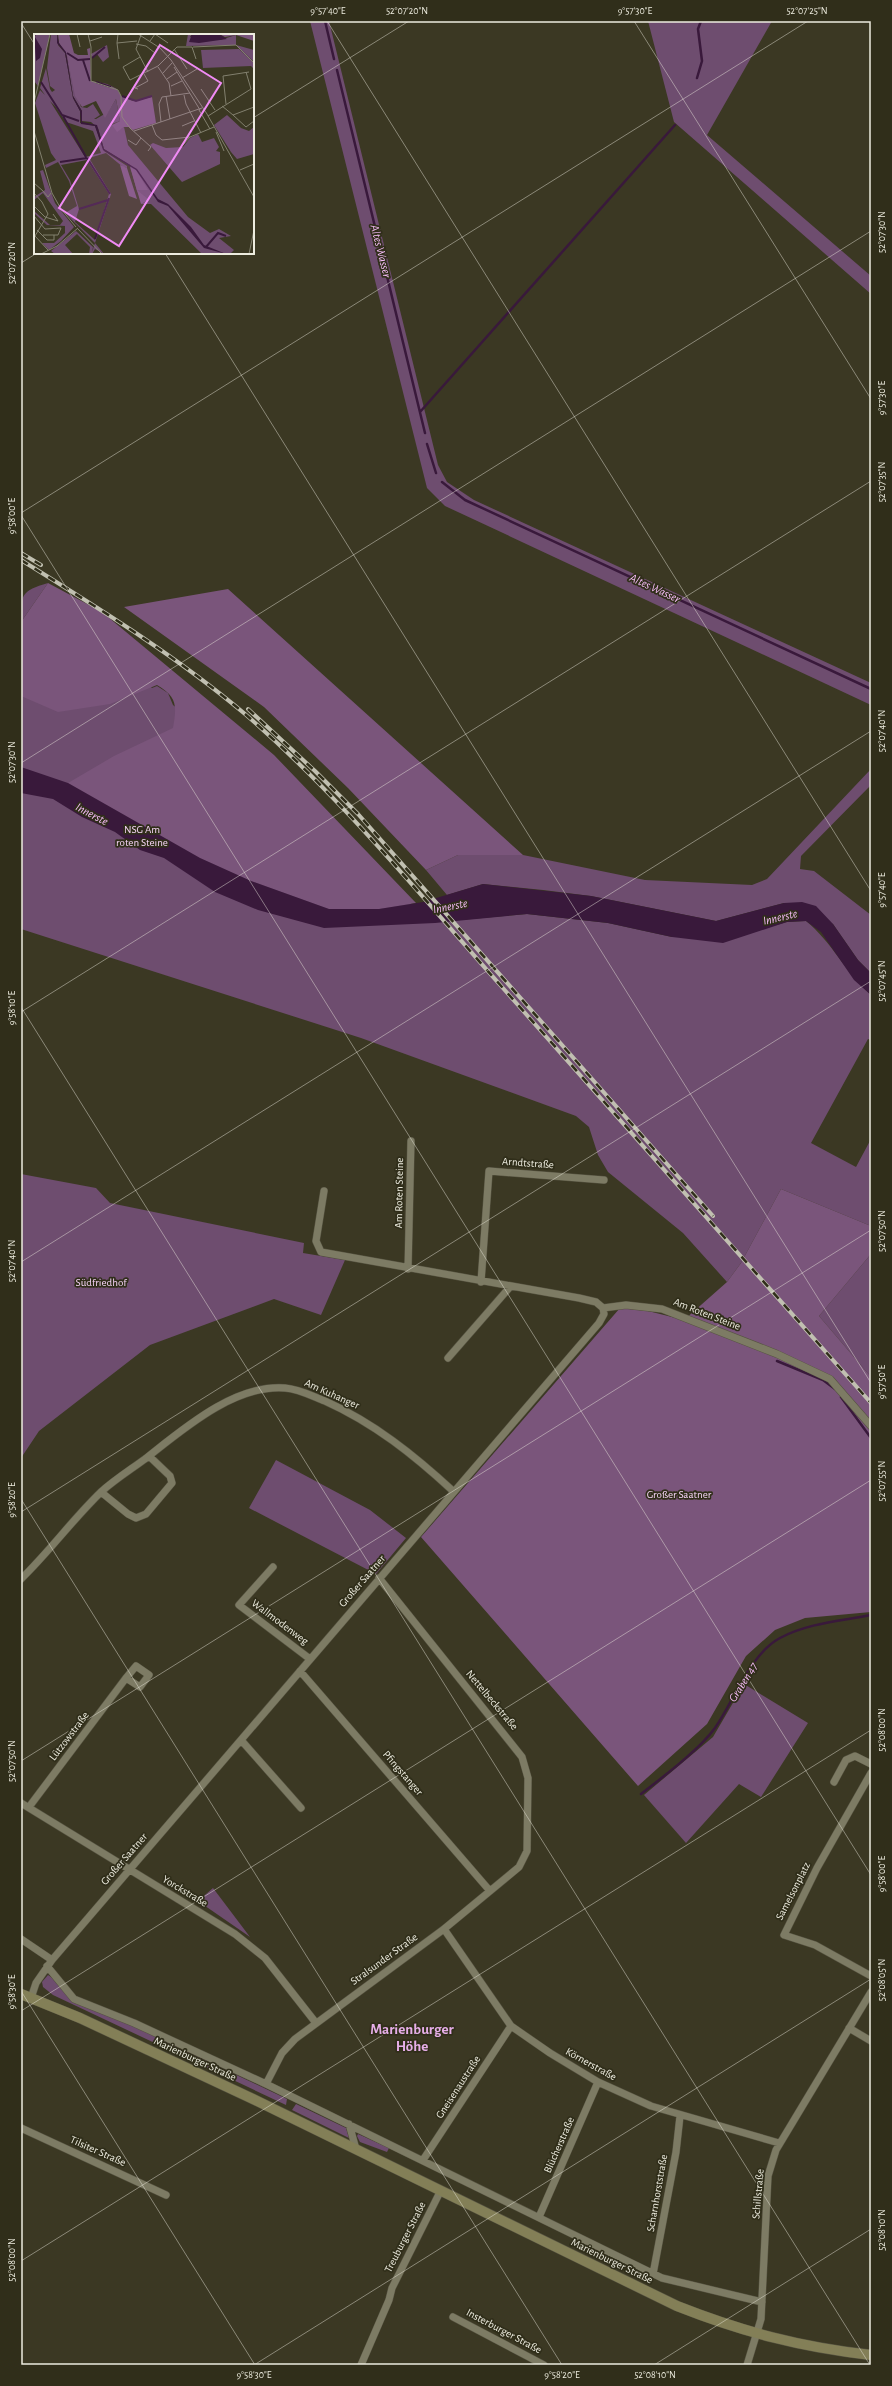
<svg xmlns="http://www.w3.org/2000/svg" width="892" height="2386" font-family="'Alegreya Sans',sans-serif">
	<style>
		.green { fill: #6e4d6f }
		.forest { fill: #7a557b }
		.water { fill: #39193b }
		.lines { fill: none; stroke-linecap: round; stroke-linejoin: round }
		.stream { stroke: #39193b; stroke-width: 2.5 }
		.street-casing { stroke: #575442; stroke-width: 8 }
		.secondary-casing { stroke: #575442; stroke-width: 11 }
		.street { stroke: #7d7b64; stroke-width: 7 }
		.secondary { stroke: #837f57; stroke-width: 10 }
		.rail-casing { stroke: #c1c0b1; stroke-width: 4 }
		.rail { stroke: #302e1a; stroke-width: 2.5; stroke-dasharray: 8; stroke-linecap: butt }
		.ticks { fill: none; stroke: #edecdf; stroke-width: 1; stroke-opacity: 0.45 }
		.labels { text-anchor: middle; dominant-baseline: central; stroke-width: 3.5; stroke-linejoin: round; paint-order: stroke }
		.park-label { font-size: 11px; fill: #f8d5f9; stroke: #302e1a }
		.street-label { font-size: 11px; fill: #edecdf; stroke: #302e1a }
		.water-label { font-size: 12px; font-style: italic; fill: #f7bdf9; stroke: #302e1a }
		.district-label { font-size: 15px; font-weight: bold; fill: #e6aee8; stroke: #302e1a }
		.inset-river { fill: none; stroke: #39193b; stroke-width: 2 }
		.inset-road { fill: none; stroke: #82806e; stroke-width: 1 }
		.view { fill: #f08bf5; fill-opacity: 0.15; stroke: #f08bf5; stroke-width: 2 }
		.inset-edge { fill: none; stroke: #edecdf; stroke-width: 2 }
		.neatline { fill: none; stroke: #edecdf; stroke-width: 1.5 }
		.ticks-label { font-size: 10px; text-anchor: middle; fill: #edecdf }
	</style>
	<rect width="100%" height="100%" fill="#3b3823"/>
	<path class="green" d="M310,21H329L438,465L447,482L474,500L871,683V705L445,506L427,488Z
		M648,21H772L707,135L871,276V294L674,122Z
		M48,583L21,622C21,594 21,591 48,583Z
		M21,649L126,666L152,688L157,686L168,693L173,705L397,887L427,923L527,914L608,923L672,937L765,928L787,922L806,921C832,942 845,972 871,995V1040L868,1039L811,1143L856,1167L871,1139V1226L781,1189L741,1263L727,1282L683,1233L608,1172L598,1155L589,1127L576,1116L361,1038L21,929Z
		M871,769V785L801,856L800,869L814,871L871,915V973L858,960L833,924L784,903L716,921L591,896L543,890L483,884L447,895L426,870L458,855H523L645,880L752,885L767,879Z
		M21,1174L96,1188L110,1203L304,1243L303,1253L345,1260L321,1315L274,1299L150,1345L39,1431L21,1458Z
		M871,1254V1377L819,1316Z
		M276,1460L370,1510L406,1538L376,1574L249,1508Z
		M744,1684L808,1723L761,1797L739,1784L686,1843L644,1795L713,1737Z
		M213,1888L250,1937L198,1901Z
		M48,1975L51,1977L75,2003L133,2026L287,2099L286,2105L53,1995L43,1987L42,1982Z
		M296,2104L346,2128L349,2138L292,2110Z
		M358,2134L389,2148L387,2152L360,2142L357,2136Z"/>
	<path class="forest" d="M48,583L102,612L274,755L416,903L379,909H329L251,881L200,858L68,783L114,756L173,728C177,705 177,697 157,685L110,704L58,712L21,696V622Z
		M228,589L523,855H458L426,870L348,788L264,707L124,607Z
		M781,1189L871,1226V1254L819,1316L871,1377V1612L805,1618L775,1630L746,1656L707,1724L638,1786L421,1537L620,1308L648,1311L684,1320L727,1282L741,1263Z"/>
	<path class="water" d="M21,767L68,783L200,858L251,881L329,909H379L423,902L483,884L591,896L716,921L784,903L802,902L816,906L833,924L858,960L871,973V995L854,980L821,932L806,921L787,922L723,943L672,937L608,923L527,914L435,923L324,928L258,910L215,892L164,858L140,850L115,832L82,817L53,799L21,793Z"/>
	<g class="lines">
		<path class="stream" d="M325,21L334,59
			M337,70L425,433
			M697,78L702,61L698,29L701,21
			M420,412L675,125
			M427,444L436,473
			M442,482L465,500L871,689
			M777,1361L823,1380L835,1389
			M841,1397L871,1438
			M641,1794C663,1777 699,1750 715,1728C734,1701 750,1654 780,1638C808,1623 841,1621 871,1615"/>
		<g class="street-casing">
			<path id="street" d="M324,1191L316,1241L321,1252L579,1298L596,1302L603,1308
				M408,1269L411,1141
				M481,1282L489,1171L604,1180
				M603,1308L626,1305L662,1309L777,1354L830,1379L871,1426
				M448,1358L510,1287
				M101,1492L128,1514L136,1518L146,1514L172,1483L170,1476L149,1456
				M273,1567L239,1605L310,1659
				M21,1579C49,1552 73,1519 101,1492C114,1480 130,1470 145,1459C182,1430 234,1384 285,1388C299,1389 312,1396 325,1401C374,1423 414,1455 453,1491
				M300,1671L490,1891
				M241,1740L301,1808
				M871,1773L817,1868L784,1935L815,1945L871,1976
				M834,1782L846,1760L855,1756L871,1764
				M21,1803L235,1934L265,1958L316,2023
				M29,1807L126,1678L136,1666L149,1675L140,1687L126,1678
				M444,1929L511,2026L550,2053L598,2082L651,2106L779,2143
				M21,1939L52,1960
				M47,1966L74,1999L134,2023L266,2084L662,2278L762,2302
				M31,1998L36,1983L52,1960L599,1323L604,1314L603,1308
				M849,2028L871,2041
				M266,2084L282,2053L295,2039L444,1929L519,1867L527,1851L528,1778L522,1757L379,1578
				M349,2124L356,2149
				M21,2128L166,2195
				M423,2160L511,2026
				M539,2217L598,2082
				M653,2274L676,2152L680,2116
				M453,2317L544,2365
				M361,2365L389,2300L392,2288L441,2190
				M747,2365L761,2319L768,2176L776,2150L871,1992"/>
		</g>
		<g class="secondary-casing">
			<path id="secondary" d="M21,1994L80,2018L253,2099L677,2306C743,2332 800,2347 871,2355"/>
		</g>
		<use href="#street" class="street"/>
		<use href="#secondary" class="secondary"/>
		<g class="rail-casing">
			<path id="rail" d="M21,553L41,565
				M21,560C98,608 175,655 245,714C340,796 419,894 502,987C625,1125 748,1264 871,1403
				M248,709L315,771L358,814L713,1216"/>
		</g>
		<use href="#rail" class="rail"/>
	</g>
	<path class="ticks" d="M327,21L871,891M634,21L871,399M21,23L35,45M253,118L409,21M165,253L871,1383M21,263L37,253M21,513L808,21M21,515L871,1875M21,763L871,231M21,1007L870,2365M21,1012L871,481M21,1262L871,731M21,1499L562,2365M21,1512L871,981M21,1761L871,1230M21,1991L255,2365M21,2011L871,1480M21,2261L871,1730M254,2365L871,1979M654,2365L871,2229"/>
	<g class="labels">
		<g class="park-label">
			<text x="142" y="829">NSG Am<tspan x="142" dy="13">roten Steine</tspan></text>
			<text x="101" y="1282">Südfriedhof</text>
			<text x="679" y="1494">Großer Saatner</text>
		</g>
		<g class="street-label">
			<text transform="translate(528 1163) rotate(4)">Arndtstraße</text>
			<text transform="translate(399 1193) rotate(-89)">Am Roten Steine</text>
			<text transform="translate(707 1314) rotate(21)">Am Roten Steine</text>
			<text transform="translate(332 1394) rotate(24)">Am Kuhanger</text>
			<text transform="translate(362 1581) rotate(-49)">Großer Saatner</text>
			<text transform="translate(280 1622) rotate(37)">Wallmodenweg</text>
			<text transform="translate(492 1700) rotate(50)">Nettelbeckstraße</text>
			<text transform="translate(69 1736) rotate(-53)">Lützowstraße</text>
			<text transform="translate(403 1773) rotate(49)">Pfingstanger</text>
			<text transform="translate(124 1859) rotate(-49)">Großer Saatner</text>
			<text transform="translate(185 1891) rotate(31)">Yorckstraße</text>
			<text transform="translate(793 1891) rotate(-63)">Samelsonplatz</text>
			<text transform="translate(384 1959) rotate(-36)">Stralsunder Straße</text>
			<text transform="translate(195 2059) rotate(25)">Marienburger Straße</text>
			<text transform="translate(591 2064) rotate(29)">Körnerstraße</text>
			<text transform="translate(458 2087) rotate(-57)">Gneisenaustraße</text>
			<text transform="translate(559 2145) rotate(-66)">Blücherstraße</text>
			<text transform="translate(98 2151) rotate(24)">Tilsiter Straße</text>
			<text transform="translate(657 2193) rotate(-80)">Scharnhorststraße</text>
			<text transform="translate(758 2194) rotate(-85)">Schillstraße</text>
			<text transform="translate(405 2237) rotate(-63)">Treuburger Straße</text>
			<text transform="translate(612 2261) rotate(26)">Marienburger Straße</text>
			<text transform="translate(504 2331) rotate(28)">Insterburger Straße</text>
		</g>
		<g class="water-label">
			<text transform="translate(381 251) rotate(76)">Altes Wasser</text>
			<text transform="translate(655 588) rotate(25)">Altes Wasser</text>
			<text transform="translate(92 814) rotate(28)">Innerste</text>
			<text transform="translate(450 906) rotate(-11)">Innerste</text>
			<text transform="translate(780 917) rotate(-13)">Innerste</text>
			<text transform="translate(743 1682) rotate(-58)">Graben 47</text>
		</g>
		<g class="district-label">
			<text x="412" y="2029">Marienburger<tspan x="412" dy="17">Höhe</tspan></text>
		</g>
	</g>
	<g transform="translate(34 34)">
		<rect width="220" height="220" fill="#3b3823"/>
		<path d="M0,0H16L4,52L0,47ZM17,0H23L24,11L31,19L39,64L46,77V89L61,92L70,117L93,132V134L89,133L72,119L55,124L77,160L61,209L70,220L61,215L58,220H55L56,213L43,200L31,211L39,220H21L17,217L42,197L59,213L58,218L61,209L31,179L43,172L35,147L24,128L12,134L11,131L22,126L17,119L1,69L6,56L11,61L6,54L12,34L16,55L18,58L21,56L16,52L13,34ZM16,67L21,72L32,88L59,97L67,119L51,123ZM53,126L75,160L61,206L41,188L45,175L36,146L27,131ZM154,0H158L156,3L186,6L202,1V11L220,16V28L202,11L152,12ZM73,11L75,23L69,28L63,20L58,24L57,20ZM205,15L220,29V35L217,32L169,34L167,16ZM32,18L47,73L53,74L59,70L66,81L60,85H62L74,78L82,65L86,87L78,90L83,97L90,93L94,111L154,183L176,199L185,195L197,202L185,204L200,216L196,220H168L117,170H107L113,167L103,157L96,131L70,115L64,94L57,88L48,87V77L39,62ZM193,81L207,94L215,97L220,93V120L203,125L197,118L180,91ZM164,100L168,108L180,104L185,113L182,117L186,118V130L148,148L116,111L119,109L132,114L149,113L156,104ZM9,136L21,169L40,193L27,207L15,216L8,209H20L31,199V192L13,191L0,179V177L16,191H26L29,187L9,159L0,166V163L11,156L6,137Z" fill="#6e4d6f" fill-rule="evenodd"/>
		<path d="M24,0H35L40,19L44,21H54L53,15L56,14L57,47L73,50L83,55L87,62L99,67L118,63L122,89L99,96L95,93H90L83,98L78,91L86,87L82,65L71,84L62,67L48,73L41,62L33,22L25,9ZM185,0H220V7L202,1L191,3ZM86,131L93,134L103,165L95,162ZM96,133L102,136L114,156H103L115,166L107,170Z" fill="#7a557b"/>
		<path d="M0,0H2L1,3L8,15L6,24L2,27ZM23,0L25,9L32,18L39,62L48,77V88L63,91L70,115L103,135L124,165L134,170L157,193L170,211L192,220L170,214L134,172L124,168L102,136L69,116L61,92L47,90L46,77L39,64L31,19L23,9ZM158,0H185L193,5L165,9L155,8Z" fill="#39193b"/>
		<path class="inset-river" d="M33,19L44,26L56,25M58,24L71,13M49,26L56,47M7,48L28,81L45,87M62,48L77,53M88,62L102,67L118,62M29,82L52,123M53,124L76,160M26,128L53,124M45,175L74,166M65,193L75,164M61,205L65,193M172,213L184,199L192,202"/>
		<path class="inset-road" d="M43,0L46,13M54,0L57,13V47L84,56L87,62L88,83L96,94L117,113L114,117M84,0L83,9L85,25M104,0L126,14L137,26L173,80L220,163M107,1L102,15L114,38M56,7L68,3M116,7L121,0L134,9M83,9L103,7M102,10L112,12L121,19M159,13L202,11L220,29M140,15L153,35M106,23L89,33L96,46L124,32L143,13H158L162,25M124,33L135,49L137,62M140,33L166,76M129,39L138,29M148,44L163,35M133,45L143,38M137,52L148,47M104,55L101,54L114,47L110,40M167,55L181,76M150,61L152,70L167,99M132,62L136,85M0,69L16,0M192,70L189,42L215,38M188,72L199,81L220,73M165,76L176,95M199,81L212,93L220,87M174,82L217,55L212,38M127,88L125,70L128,63L156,59M118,91L122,101L128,106L156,103M148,92L160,87M0,97L18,159L27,175L42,193M100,97L168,74M182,98L190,117M94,106L102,111L107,104M148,112L156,103L180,93M206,136L220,130M0,149L9,157M9,157L14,163L17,159M0,159L8,168L14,180L1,202M0,172L11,183L24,187L19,180M0,182L11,195L27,194L24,201H9M43,194L68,220M3,196L13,206H20V201M1,202L14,216M7,220L23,212L44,194M215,220L220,196"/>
		<path class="view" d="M126,11L187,49L85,212L25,174Z"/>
		<rect width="220" height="220" class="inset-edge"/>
	</g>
	<rect width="892" height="2386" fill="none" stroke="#302e1a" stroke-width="44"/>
	<rect x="22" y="22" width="848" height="2342" class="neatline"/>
	<g class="ticks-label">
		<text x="328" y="14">9°57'40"E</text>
		<text x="407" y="14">52°07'20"N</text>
		<text x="635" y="14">9°57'30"E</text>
		<text x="807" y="14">52°07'25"N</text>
		<text transform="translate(881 232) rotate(-90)" y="4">52°07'30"N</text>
		<text transform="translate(11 263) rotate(-90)" y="4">52°07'20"N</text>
		<text transform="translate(881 398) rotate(-90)" y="4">9°57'30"E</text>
		<text transform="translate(881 482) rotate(-90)" y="4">52°07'35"N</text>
		<text transform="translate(11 516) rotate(-90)" y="4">9°58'00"E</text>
		<text transform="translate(881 731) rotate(-90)" y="4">52°07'40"N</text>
		<text transform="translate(11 762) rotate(-90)" y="4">52°07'30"N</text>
		<text transform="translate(881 890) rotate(-90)" y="4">9°57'40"E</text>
		<text transform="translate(881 981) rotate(-90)" y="4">52°07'45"N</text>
		<text transform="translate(11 1008) rotate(-90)" y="4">9°58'10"E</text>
		<text transform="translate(881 1231) rotate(-90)" y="4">52°07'50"N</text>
		<text transform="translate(11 1261) rotate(-90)" y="4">52°07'40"N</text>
		<text transform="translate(881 1382) rotate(-90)" y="4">9°57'50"E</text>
		<text transform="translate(881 1481) rotate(-90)" y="4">52°07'55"N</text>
		<text transform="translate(11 1500) rotate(-90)" y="4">9°58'20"E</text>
		<text transform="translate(881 1730) rotate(-90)" y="4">52°08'00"N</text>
		<text transform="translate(11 1761) rotate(-90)" y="4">52°07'50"N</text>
		<text transform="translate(881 1874) rotate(-90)" y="4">9°58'00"E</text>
		<text transform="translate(881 1980) rotate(-90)" y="4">52°08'05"N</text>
		<text transform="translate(11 1992) rotate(-90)" y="4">9°58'30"E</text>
		<text transform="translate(881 2230) rotate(-90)" y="4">52°08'10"N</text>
		<text transform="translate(11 2260) rotate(-90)" y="4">52°08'00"N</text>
		<text x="254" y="2378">9°58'30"E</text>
		<text x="562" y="2378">9°58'20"E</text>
		<text x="655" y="2378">52°08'10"N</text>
	</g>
</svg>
